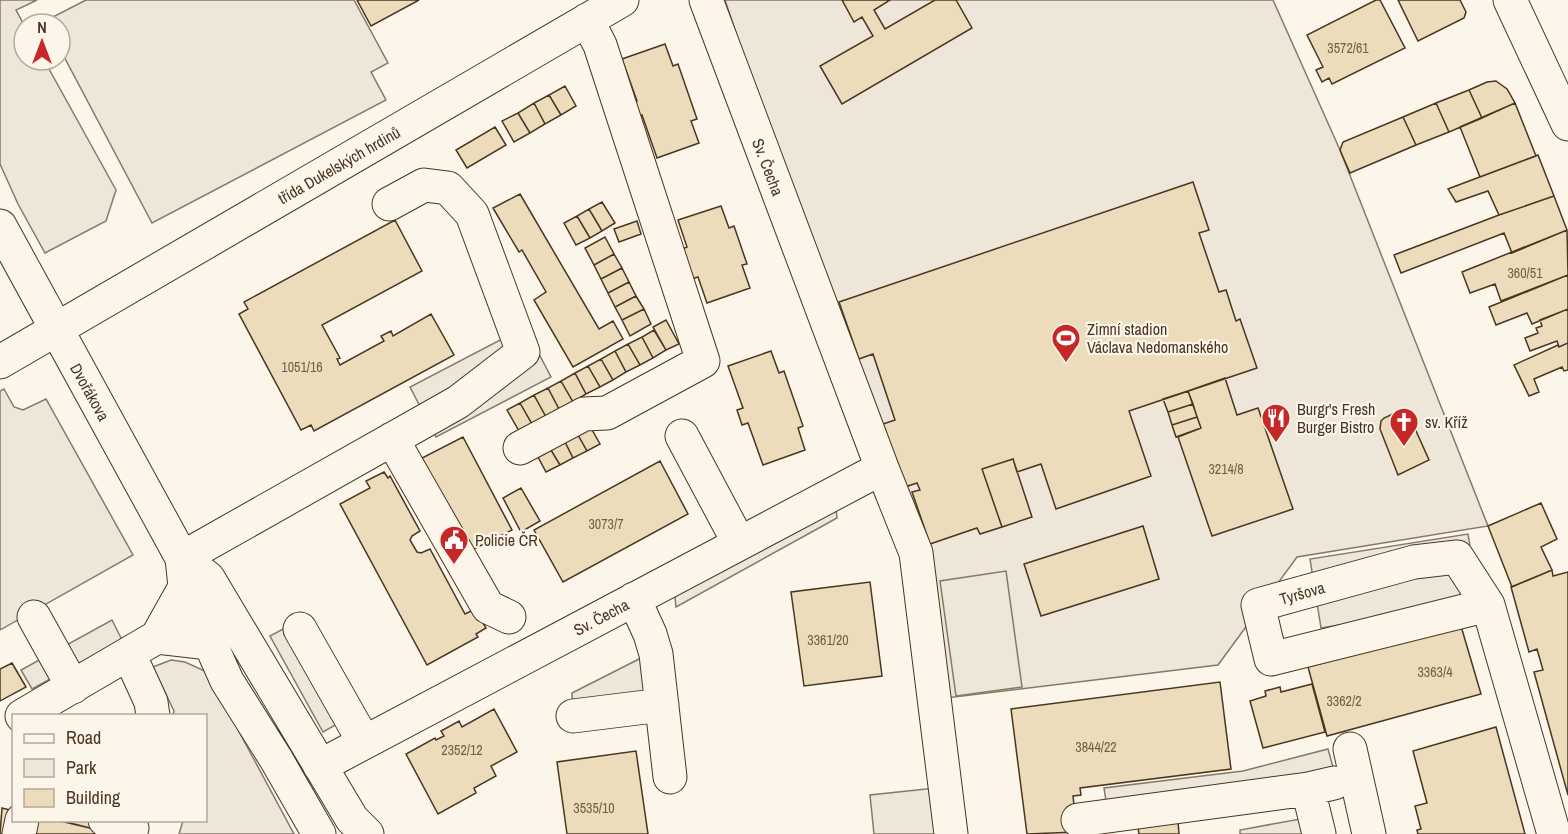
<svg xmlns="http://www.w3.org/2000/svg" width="1568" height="834" font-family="'Archivo Narrow',sans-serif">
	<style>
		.green { fill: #ede6d9; stroke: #887966; stroke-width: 1.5 }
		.parking { fill: #ede7d9; stroke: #887966; stroke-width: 1.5 }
		.building { fill: #ecdcbc; stroke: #4a3520; stroke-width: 1.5 }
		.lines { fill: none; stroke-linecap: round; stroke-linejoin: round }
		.minor-casing { stroke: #4a3520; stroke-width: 35 }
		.major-casing { stroke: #4a3520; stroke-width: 35 }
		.minor { stroke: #fbf6e9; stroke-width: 33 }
		.major { stroke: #fbf6e9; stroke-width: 33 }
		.labels { text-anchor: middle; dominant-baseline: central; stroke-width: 4.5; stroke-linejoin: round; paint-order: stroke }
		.number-label { font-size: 14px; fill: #725f47 }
		.street-label { font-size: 16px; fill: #4a3520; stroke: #fbf6e9 }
		.poi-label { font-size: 16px; fill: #4a3520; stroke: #fbf6e9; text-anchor: start }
	</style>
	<rect width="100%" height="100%" fill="#fbf6e9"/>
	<path class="green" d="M0,0H37L16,10L24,25V60H44L116,190L106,221L45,253L18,204L0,164Z
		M725,0H1273L1340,150L1488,526L1297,557L1218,665L938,699L859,398Z
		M171,660L185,662L207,672L294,834H179L183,821L206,820V716L173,715L174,711L153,667Z"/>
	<path class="parking" d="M86,0H354L388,63L371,72L386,100L152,223L60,49V24H47L45,21Z
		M525,327L551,377L436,437L410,387Z
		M4,389L14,407L23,410L46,399L133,555L0,630V391Z
		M835,500L837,518L676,607L674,588Z
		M1468,534L1479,602L1321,628L1310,559Z
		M1006,571L1022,687L956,696L940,581Z
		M309,615L362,710L323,732L270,636Z
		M112,620L122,640L32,689L21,670Z
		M645,656L650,707L573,716L572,693Z
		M1328,749L1334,771L1107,807L1104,788L1243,771Z
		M945,787L951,834H874L870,795Z
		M1300,819L1307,834H1240V830Z"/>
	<path class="building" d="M357,0H419L371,26Z
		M842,0H890L874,10L885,29L935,0H956L972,28L842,104L820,66L873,36L862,17L854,22Z
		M1376,0H1380L1405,48L1332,84L1329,78L1322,82L1316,70L1323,67L1307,35Z
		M1398,0H1460L1466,12L1464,18L1418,41Z
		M665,44L673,66L678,64L697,119L691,121L699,143L657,158L642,115L637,117L632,102L637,101L622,59Z
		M1496,81L1507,89L1515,103L1482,118L1469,90L1487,82Z
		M565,86L576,106L561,115L549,95Z
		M1469,90L1482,118L1449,132L1436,103Z
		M549,95L561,115L545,124L534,103Z
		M534,103L545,124L530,133L518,113Z
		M1436,103L1449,132L1416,145L1403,117Z
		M1515,103L1536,156L1480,177L1460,127Z
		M518,113L530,133L514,142L502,121Z
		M1403,117L1416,145L1350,173L1340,150L1343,142Z
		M495,127L506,145L467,168L456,150Z
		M1538,155L1554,196L1499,215L1488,191L1456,202L1448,189Z
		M1193,182L1209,230L1199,233L1219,292L1226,290L1236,321L1240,319L1257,368L1129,411L1151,476L1056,509L1041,464L1017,472L1013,459L982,469L1002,527L980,534L977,528L930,544L912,492L920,490L917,483L905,487L883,424L895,420L873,354L859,359L839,302Z
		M520,194L599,329L613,321L623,339L573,367L534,300L546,292L522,250L519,252L493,208Z
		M1554,196L1567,230L1512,253L1504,233L1401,273L1394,255L1499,215Z
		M602,202L615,223L602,231L589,209Z
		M721,206L729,228L734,226L747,264L742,265L750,288L707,303L698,277L692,279L682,249L687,247L678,220Z
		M589,209L602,231L590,238L577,216Z
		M577,216L590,238L576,245L564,223Z
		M395,220L422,271L322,325L340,358L337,359L340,365L384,341L381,336L391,331L393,336L431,314L454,355L314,431L311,425L301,430L239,314L248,309L244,302Z
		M637,221L641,234L619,242L614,229Z
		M1567,230L1568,275L1501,301L1495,284L1470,293L1462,272Z
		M605,237L614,254L594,265L585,248Z
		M614,254L622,268L601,279L594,265Z
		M622,268L629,282L608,293L601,279Z
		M1568,275V309L1532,324L1527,313L1496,325L1489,307Z
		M629,282L636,296L615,307L608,293Z
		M636,296L644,309L622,320L615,307Z
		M644,309L651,324L630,336L622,320Z
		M1568,309V343L1559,347L1557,341L1530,351L1525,338L1538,333L1536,328L1542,326L1540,320Z
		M666,320L679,344L666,350L653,327Z
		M654,330L666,350L653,358L642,337Z
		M642,337L653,358L640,365L628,344Z
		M1568,343V370L1564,371L1562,367L1534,379L1539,392L1529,396L1514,365L1558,345L1559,347Z
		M628,344L640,365L626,372L615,351Z
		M615,351L626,372L613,380L601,359Z
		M771,351L779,373L784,371L803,426L798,428L805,450L763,465L748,423L742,425L737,410L743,408L728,366Z
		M601,359L613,380L600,387L588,366Z
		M588,366L600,387L586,394L575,373Z
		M575,373L586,394L573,402L561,381Z
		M1225,378L1237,415L1258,408L1293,509L1212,536L1178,437L1201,428L1188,391Z
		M561,381L573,402L559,409L548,388Z
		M548,388L559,409L546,417L534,395Z
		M1188,391L1193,404L1168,412L1163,399Z
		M534,395L546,417L532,424L520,403Z
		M520,403L532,424L519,431L507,410Z
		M1193,404L1197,417L1172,425L1168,412Z
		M1397,412L1405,415L1412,422L1429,460L1398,475L1380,429L1381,421L1384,418Z
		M1197,417L1201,428L1176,437L1172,425Z
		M591,428L600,444L587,451L578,435Z
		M578,435L587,451L573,458L565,442Z
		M463,437L512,530L470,551L422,458Z
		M565,442L573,458L560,465L551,450Z
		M551,450L560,465L546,472L538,457Z
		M1013,459L1032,517L1002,527L982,469Z
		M660,461L688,514L563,582L534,530Z
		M384,472L388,478L390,476L420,531L412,536L410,540L417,552L421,553L430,549L465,614L475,609L486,628L476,634L478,637L427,665L340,504L370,488L366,481Z
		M521,488L540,521L521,532L503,498Z
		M1541,503L1557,539L1541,547L1552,570L1512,587L1488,526Z
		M1143,526L1159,579L1041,616L1024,564Z
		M1552,570L1553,576L1568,572V795L1534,672L1543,670L1537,649L1529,652L1511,587Z
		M870,582L882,676L804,686L791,592Z
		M1461,626L1481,694L1327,736L1308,667Z
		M12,663L26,687L0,701V669Z
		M1220,682L1231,769L1080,788L1081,795L1073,796L1077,832L1027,834L1011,709Z
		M1312,684L1325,732L1263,748L1250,701L1266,696L1265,691L1280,687L1281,692Z
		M494,709L517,752L491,766L496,776L474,788L476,793L438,814L406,754L435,738L436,740L444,736L441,731L459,721L462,727Z
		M1496,727L1525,834H1418L1417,830L1421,829L1415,806L1427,803L1413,751Z
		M636,751L648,834H567L557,762Z
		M2,808L14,811V820H56L115,834H0Z
		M58,820H112L110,833Z
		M1178,821L1179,834H1139L1138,827Z"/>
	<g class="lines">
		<g class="minor-casing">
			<path id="minor" d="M706,0L882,468L916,553L951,834
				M1510,0L1568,124
				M0,362L622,0
				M682,436L739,543
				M392,439L488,607L509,617
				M520,448L584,414L607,413L703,361L600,45L587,20
				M182,558L458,402L523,352L472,214L448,188L424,185L389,204
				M634,599L650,634L656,654L670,777
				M1488,605L1271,659L1258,605L1414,562L1457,557L1488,605L1554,834
				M34,617L73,687
				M300,629L364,742
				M157,637L209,643
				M129,654L151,702L153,716
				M22,716L157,637L185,587
				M573,716L662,705
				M1350,749L1369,834
				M320,766L882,468
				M1308,789L1319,834
				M105,820L132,828
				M1078,820L1308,789L1334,783
				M19,834L22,820"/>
		</g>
		<g class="major-casing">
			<path id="major" d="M0,226L182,558L185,587L227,681L276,759L319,834
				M182,558L208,578L352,819L367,834"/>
		</g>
		<use href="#minor" class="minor"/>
		<use href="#major" class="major"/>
	</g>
	<defs>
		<g id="stadium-pin" transform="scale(1.5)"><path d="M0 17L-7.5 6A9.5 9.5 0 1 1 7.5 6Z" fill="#c62828" stroke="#fbf6e9"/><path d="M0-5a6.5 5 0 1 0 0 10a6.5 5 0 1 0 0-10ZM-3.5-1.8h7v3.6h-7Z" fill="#fff"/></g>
		<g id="restaurant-pin" transform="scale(1.5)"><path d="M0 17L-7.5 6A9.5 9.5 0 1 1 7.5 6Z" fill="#c62828" stroke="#fbf6e9"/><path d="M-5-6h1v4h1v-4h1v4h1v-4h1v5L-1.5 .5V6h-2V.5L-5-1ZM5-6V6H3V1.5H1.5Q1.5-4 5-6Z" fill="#fff"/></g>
		<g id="church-pin" transform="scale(1.5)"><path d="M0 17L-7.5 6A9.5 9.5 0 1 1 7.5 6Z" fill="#c62828" stroke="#fbf6e9"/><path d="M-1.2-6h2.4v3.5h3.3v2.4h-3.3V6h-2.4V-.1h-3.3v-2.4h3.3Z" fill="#fff"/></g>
		<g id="civic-pin" transform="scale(1.5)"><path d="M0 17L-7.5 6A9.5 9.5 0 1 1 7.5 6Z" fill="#c62828" stroke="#fbf6e9"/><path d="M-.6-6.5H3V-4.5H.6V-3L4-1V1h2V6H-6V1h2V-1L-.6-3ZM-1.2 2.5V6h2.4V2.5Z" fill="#fff"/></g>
	</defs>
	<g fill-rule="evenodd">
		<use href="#stadium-pin" x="1066" y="338"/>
		<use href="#restaurant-pin" x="1276" y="418"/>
		<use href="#church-pin" x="1404" y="422"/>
		<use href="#civic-pin" x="454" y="540"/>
	</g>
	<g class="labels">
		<g class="number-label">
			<text x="1348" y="48">3572/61</text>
			<text x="1525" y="273">360/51</text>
			<text x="302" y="367">1051/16</text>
			<text x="1226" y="469">3214/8</text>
			<text x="606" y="524">3073/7</text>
			<text x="828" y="640">3361/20</text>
			<text x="1435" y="672">3363/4</text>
			<text x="1344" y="701">3362/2</text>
			<text x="1096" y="747">3844/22</text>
			<text x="462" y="750">2352/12</text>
			<text x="594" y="808">3535/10</text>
		</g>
		<g class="street-label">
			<text transform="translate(339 165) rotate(-30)">třída Dukelských hrdinů</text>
			<text transform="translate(768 167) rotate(69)">Sv. Čecha</text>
			<text transform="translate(90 392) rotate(61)">Dvořákova</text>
			<text transform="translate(1302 593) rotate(-16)">Tyršova</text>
			<text transform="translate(601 617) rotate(-28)">Sv. Čecha</text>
		</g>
		<g class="poi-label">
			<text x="1087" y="329">Zimní stadion<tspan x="1087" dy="18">Václava Nedomanského</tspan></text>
			<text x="1297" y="409">Burgr's Fresh<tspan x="1297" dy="18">Burger Bistro</tspan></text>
			<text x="1425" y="422">sv. Kříž</text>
			<text x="475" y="540">Policie ČR</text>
		</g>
	</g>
	<rect x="12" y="714" width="195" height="108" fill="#fbf6e9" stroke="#b4a999" stroke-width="1.5"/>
	<rect x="24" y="734" width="30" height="9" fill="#fbf6e9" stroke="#b4a999" stroke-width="1.5"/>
	<text x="66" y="744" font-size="18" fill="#4a3520">Road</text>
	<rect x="24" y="759" width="30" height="18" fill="#ede6d9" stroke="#b4a999" stroke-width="1.5"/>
	<text x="66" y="774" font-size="18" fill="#4a3520">Park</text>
	<rect x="24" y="789" width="30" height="18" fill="#ecdcbc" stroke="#b4a999" stroke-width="1.5"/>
	<text x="66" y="804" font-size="18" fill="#4a3520">Building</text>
	<g transform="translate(42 42)"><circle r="28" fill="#fbf6e9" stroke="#b4a999" stroke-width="1.5"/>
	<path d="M0-4.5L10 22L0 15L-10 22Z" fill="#c62828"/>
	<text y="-9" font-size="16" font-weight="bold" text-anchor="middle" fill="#4a3520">N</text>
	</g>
</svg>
